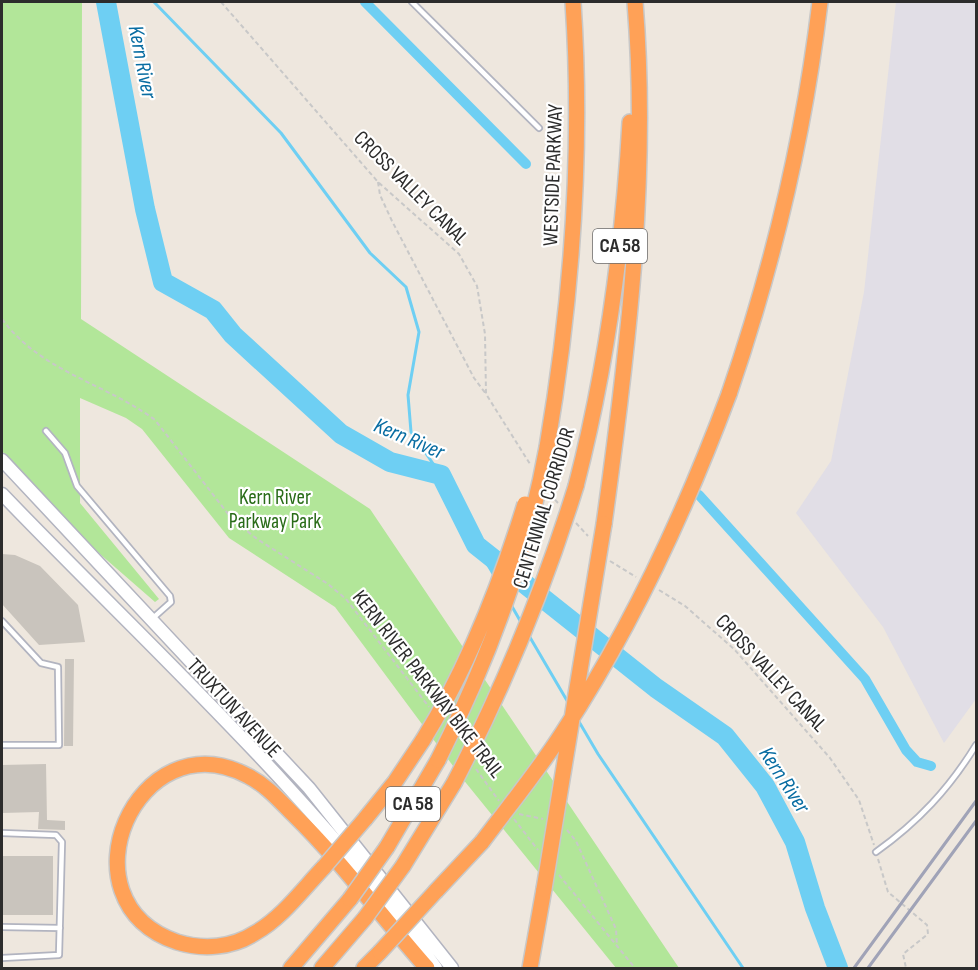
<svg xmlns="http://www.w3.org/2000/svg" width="978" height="970" font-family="'Sofia Sans Condensed',sans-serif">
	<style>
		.industrial { fill: #e1dee6 }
		.green { fill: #b2e699 }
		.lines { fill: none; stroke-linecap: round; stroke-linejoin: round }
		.stream { stroke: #6ecff3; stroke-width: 3 }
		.canal { stroke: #6ecff3; stroke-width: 10 }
		.river { stroke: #6ecff3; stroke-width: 20 }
		.building { fill: #c9c4bd }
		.lane-casing { stroke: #b2b4c0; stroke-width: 8 }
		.secondary-casing { stroke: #b2b4c0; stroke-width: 15 }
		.highway-casing { stroke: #c8c8c8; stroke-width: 18 }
		.path { stroke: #c8c8c8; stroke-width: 2; stroke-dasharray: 4.5 3; stroke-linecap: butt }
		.lane { stroke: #fff; stroke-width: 4.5 }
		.secondary { stroke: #fff; stroke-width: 12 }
		.highway { stroke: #ffa157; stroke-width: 15 }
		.rail { stroke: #a0a3b7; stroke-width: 3 }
		.highway-bridge-casing { stroke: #c8c8c8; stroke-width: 18; stroke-linecap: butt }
		.highway-bridge { stroke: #ffa157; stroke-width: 15 }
		.labels { text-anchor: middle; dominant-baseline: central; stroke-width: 4.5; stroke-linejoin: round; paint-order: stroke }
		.shield { fill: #fff; stroke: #6b6b6b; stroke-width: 1.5 }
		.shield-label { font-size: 20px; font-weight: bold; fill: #2c2c2c }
		.street-label { font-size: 21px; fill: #2c2c2c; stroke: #fff }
		.park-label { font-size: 21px; fill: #296c18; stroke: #fff }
		.water-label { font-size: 22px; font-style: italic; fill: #096da2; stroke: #fff }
	</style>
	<rect width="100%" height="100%" fill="#eee7de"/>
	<path class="industrial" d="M896,2H976V699L944,743L883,627L796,513L831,461L864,292Z"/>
	<path class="green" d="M2,2H82L81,319L370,509L679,968H616L462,778L335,607L229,538L142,429L126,418L80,398V503L159,599L155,602L77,534L2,451Z"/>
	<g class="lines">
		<path class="stream" d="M154,2L281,133L370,253L406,287L419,332L408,395L411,432L441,475
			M476,545L495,577
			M510,603L522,624
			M528,634L569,704
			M578,720L598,754L743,968"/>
		<path class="canal" d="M365,2L526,164
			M699,495L865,679L906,750L917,762L931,766"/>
		<path class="river" d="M106,2L145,209L163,282L213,310L233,335L341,434L390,462L441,475L476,545L656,688L725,736L765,786L795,842L815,908L838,968"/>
	</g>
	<path class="building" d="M2,554L15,555L40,566L78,605L85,642L39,645L2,604Z
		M65,659H74L73,746H64Z
		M46,764L47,820L65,821V830L38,829L39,812L2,813V765Z
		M2,856H53V915H2Z"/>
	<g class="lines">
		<g class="lane-casing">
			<path id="lane" d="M412,2L539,128
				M46,431L65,453L77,486L170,596L171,602L153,618
				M2,621L41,663L58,667L59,745H2
				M2,833L56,835L62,842L59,955L2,958
				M876,852C918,822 949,789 976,745
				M2,927L60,928"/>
		</g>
		<g class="secondary-casing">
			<path id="secondary" d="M2,460L309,788L452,968
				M2,494C151,649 311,792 436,968"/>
		</g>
		<g class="highway-casing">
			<path id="highway" d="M729,394C773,266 804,136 820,2
				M547,447C572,300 583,151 573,2
				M576,486C607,366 623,245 630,122
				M604,524C628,351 649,176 635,2
				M365,819L395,782L423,740
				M387,847L438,760
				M403,866L454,783
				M324,867C303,889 282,918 255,933C232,948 203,950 177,942C57,901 137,717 248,776C266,785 279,800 293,814C342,862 382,917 427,968
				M436,891L482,842
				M291,968L350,899
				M322,968L365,918
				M364,968L380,952
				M530,968L544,889"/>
		</g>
		<path class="path" d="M221,2L378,182L459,254L477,286L485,334L486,394L530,464
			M378,182L380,195L392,221L474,378L486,394
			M2,319C41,372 105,383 155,420L232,519L257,539L328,584L346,599L429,707
			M550,494L558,503
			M576,523L588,536
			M610,561L636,577
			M659,590L685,606L734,649L830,758L859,800L874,845
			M476,769L499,801
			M519,814L543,819
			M514,819L538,850
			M567,830L576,841L616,929L617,947
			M878,859L888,892L927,925L928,934L903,954L906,968
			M559,875L635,968"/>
		<use href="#lane" class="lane"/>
		<use href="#secondary" class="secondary"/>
		<use href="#highway" class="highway"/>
		<path class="rail" d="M854,968L976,801
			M868,968L976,821"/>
		<g class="highway-bridge-casing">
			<path id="highway-bridge" d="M423,740C467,669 500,585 525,504
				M438,760C488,661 527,557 547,447
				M454,783C504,687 544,589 576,486
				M482,842C509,806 538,771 563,732C632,627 685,512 729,394
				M324,867L365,819
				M544,889L604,524
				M350,899L387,847
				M365,918L403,866
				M380,952L436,891"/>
		</g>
		<use href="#highway-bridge" class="highway-bridge"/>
	</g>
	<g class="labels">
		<g class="shield">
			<rect x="593" y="229" width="54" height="34" rx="4.5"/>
			<rect x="386" y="787" width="54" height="34" rx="4.5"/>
		</g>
		<g class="shield-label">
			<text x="620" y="246">CA 58</text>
			<text x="413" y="804">CA 58</text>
		</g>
		<g class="street-label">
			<text transform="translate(553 175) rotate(-88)">WESTSIDE PARKWAY</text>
			<text transform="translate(411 188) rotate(45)">CROSS VALLEY CANAL</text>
			<text transform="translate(544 508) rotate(-73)">CENTENNIAL CORRIDOR</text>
			<text transform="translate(771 673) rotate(47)">CROSS VALLEY CANAL</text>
			<text transform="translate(428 684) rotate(52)">KERN RIVER PARKWAY BIKE TRAIL</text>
			<text transform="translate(234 708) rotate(47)">TRUXTUN AVENUE</text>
		</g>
		<g class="park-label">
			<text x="275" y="497">Kern River<tspan x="275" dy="24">Parkway Park</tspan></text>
		</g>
		<g class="water-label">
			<text transform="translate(142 62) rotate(79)">Kern River</text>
			<text transform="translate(409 439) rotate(23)">Kern River</text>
			<text transform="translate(784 780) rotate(57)">Kern River</text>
		</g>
	</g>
	<rect width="978" height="970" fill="none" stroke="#2c2c2c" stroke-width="6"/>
</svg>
